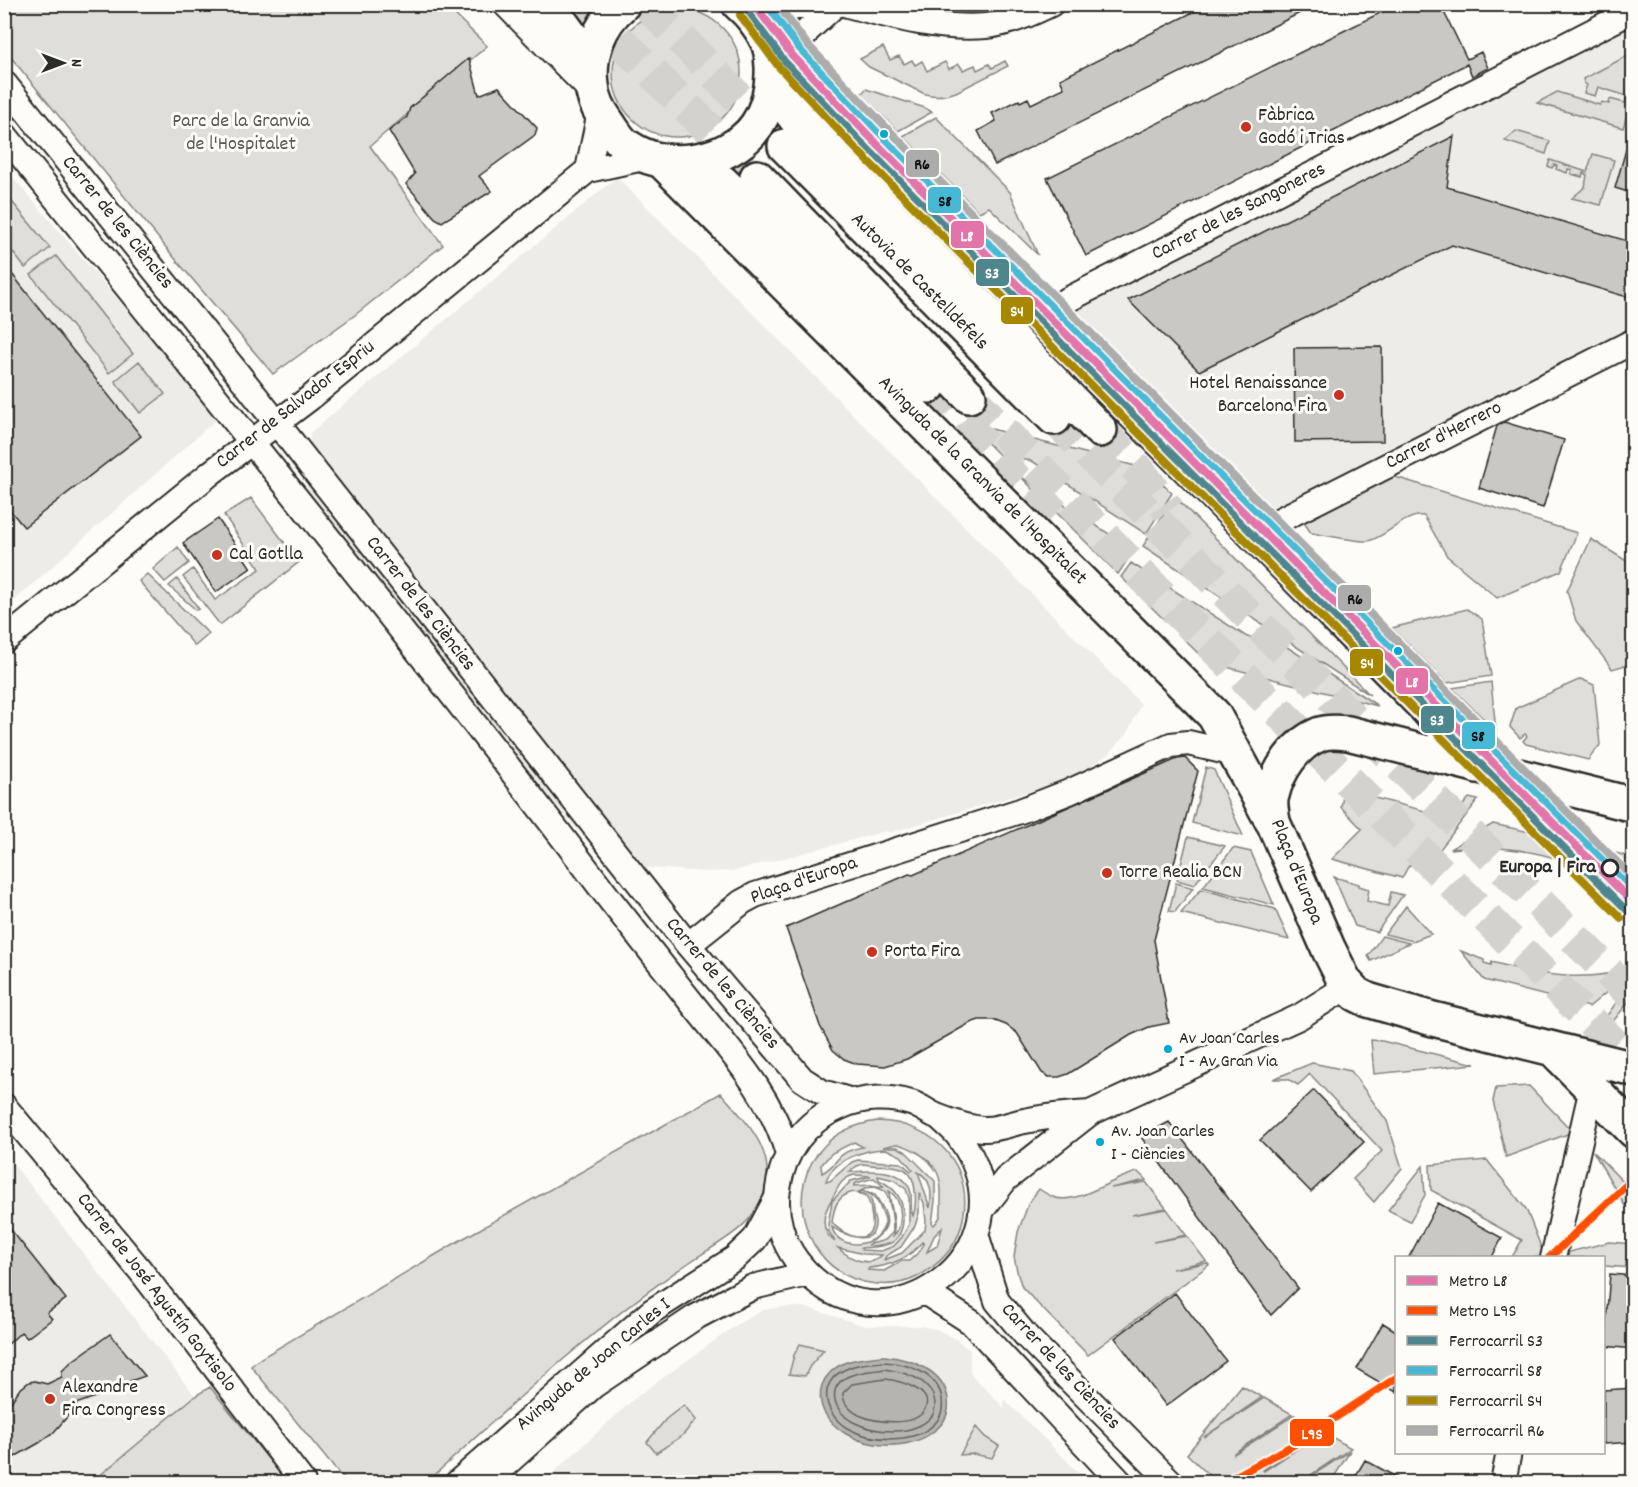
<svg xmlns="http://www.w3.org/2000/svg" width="1638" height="1487" font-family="Dekko,sans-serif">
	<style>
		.built { fill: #edece8 }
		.green { fill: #dfdeda; stroke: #858482; stroke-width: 1.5; fill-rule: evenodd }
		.water { fill: #b5b4b1; stroke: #7e7d7b; stroke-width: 1.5 }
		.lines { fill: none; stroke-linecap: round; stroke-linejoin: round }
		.shore { stroke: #626261; stroke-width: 1.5 }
		.building { fill: #c9c8c4; stroke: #2b2b2b; stroke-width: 1.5 }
		.motorway-tunnel { stroke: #d3d2ce; stroke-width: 33; stroke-dasharray: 33 16; stroke-linecap: butt }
		.minor-casing { stroke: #2b2b2b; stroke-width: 28 }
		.secondary-casing { stroke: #2b2b2b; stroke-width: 38 }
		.motorway-casing { stroke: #2b2b2b; stroke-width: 38 }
		.minor { stroke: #fdfcf7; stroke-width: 24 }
		.secondary { stroke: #fdfcf7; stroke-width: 33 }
		.motorway { stroke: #fdfcf7; stroke-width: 33 }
		.rail-1-casing { stroke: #fdfcf7; stroke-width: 12 }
		.rail-2-casing { stroke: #fdfcf7; stroke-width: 12 }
		.rail-3-casing { stroke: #fdfcf7; stroke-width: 12 }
		.rail-4-casing { stroke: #fdfcf7; stroke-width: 12 }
		.rail-1 { stroke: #4f868e; stroke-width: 8 }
		.rail-2 { stroke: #48b9d5; stroke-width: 8 }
		.rail-3 { stroke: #a78600; stroke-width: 8 }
		.rail-4 { stroke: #acacac; stroke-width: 8 }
		.metro-1-casing { stroke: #fdfcf7; stroke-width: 12 }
		.metro-2-casing { stroke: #fdfcf7; stroke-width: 12 }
		.metro-1 { stroke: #e274aa; stroke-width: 8 }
		.metro-2 { stroke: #fe5000; stroke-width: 8 }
		.poi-dot { fill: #c8321e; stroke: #fdfcf7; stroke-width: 2 }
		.bus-dot { fill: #00a9ce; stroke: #fdfcf7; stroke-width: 2 }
		.stop-dot { fill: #fdfcf7; stroke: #2b2b2b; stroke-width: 3 }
		.labels { text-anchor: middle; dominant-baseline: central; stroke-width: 6; stroke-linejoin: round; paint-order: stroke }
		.bus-label { font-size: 18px; fill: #2b2b2b; stroke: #fdfcf7; text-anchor: start }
		.poi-label { font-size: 20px; fill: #2b2b2b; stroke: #fdfcf7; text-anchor: start }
		.park-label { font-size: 20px; fill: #585857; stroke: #fdfcf7 }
		.street-label { font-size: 20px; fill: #2b2b2b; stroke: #fdfcf7 }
		.stop-label { font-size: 20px; font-weight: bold; fill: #2b2b2b; stroke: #fdfcf7; text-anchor: end }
		.line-badge { stroke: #fdfcf7; stroke-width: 2 }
		.badge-label { font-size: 16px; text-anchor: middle; font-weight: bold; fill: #fff }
		.pale-badge-label { font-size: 16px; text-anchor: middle; font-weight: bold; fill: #111 }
	</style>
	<rect width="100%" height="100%" fill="#fdfcf7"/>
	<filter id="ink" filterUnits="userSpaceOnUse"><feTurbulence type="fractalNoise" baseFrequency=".0167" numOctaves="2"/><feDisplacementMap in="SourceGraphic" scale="12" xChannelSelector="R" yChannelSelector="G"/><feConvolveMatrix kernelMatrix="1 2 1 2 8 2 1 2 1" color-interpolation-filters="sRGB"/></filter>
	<g filter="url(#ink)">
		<path class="built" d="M1633,22V331L1255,516L1065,321L1066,313Z
			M4,167L219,417L5,609H4Z
			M617,177L1141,704L1127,734L1109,754L1084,770L1054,784L889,833L887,831L734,871L705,872L609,865L483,722L306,501L310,433Z
			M4,1152L195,1396L92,1482H5Z
			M782,1307H805L865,1326H920L936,1329L956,1339L970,1351V1373L1004,1408V1399L1088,1482H543L635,1398L738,1324L763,1310Z"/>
		<path class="green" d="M5,4L445,5L487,46L370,146L443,245L355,315L273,374L177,261L5,50Z
			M613 73a64 64 0 1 1 128 0a64 64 0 1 1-128 0Z
			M883,47L890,60L899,56L904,64L912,60L915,65L922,61L927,71L945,62L949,69L959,64L963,70L975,65L977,70L989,64L992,68L1005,61L1008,66L956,92C945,96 936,97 925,94L869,67L860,59Z
			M1633,53V95L1623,128L1537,103L1557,92L1600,105L1602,102L1609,104L1610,99L1625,103L1627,96L1598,87L1595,96L1584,93L1587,85L1584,83L1583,79Z
			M866,89L925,108L932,112L898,131L861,94Z
			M936,117L1010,192L1038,255L989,207L979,212L903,136Z
			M1516,131L1550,141L1546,154L1505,141Z
			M1593,154L1614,160L1601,205L1572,198L1585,187L1587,175L1583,173L1582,177L1571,174L1572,170L1568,169L1567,173L1556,169L1557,166L1554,165L1552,168L1548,166L1550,160L1587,172Z
			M4,192L50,248L25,268L5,242Z
			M56,256L133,354L109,373L31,275Z
			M139,361L165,394L140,413L115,381Z
			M968,423L1147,469L1172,493L1146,534L1032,461L1019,459L1011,467Z
			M1389,475L1577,533L1561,571L1497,598L1447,556L1424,516C1405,513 1384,539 1368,541C1358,542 1324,535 1311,533L1301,518Z
			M1021,477L1134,550L1118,574Z
			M1175,497L1370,695L1143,546Z
			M251,498L299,562L220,625L183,577L193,569L215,600L260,569L224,515Z
			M1591,539L1633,565V663L1612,669L1576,621L1567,591Z
			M178,547L189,563L165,582L153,569Z
			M1131,563L1247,637H1257L1264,632L1378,706L1207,662L1121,577Z
			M147,574L209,634L195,646L139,581Z
			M177,579L199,609L196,610L169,586Z
			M1467,609L1482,619L1491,676L1447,683L1392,628Z
			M1581,679L1594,685L1600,745L1588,760L1526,744L1523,741L1527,736L1525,734L1520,738L1510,727L1516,708Z
			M1491,682L1496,731L1452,688Z
			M1206,767L1214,770L1243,836L1192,823Z
			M1344,790L1452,818L1469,798L1478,800L1438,852L1414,862L1408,867L1402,878L1332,859L1362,829L1341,807Z
			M1493,824L1566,840L1565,852L1572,857L1581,855L1584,850V843L1632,858L1615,881C1559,855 1512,843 1450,849Z
			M1188,837L1225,846L1194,885L1177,880Z
			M1233,848L1251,852L1274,905L1203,887Z
			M1334,877L1359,884V886L1369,889L1367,901L1388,906L1391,892L1403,895L1377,932L1355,926Z
			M1176,883L1193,888L1175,912L1169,911Z
			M1201,889L1275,909L1289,940L1181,913Z
			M1406,906L1431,934L1413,941L1385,934Z
			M1382,936L1409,943L1371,961L1368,956Z
			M1461,951L1484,960V963L1491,965L1492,962C1538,975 1587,984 1633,967V970L1589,1007L1484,980Z
			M1620,997L1630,1000L1607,1029L1599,1027Z
			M1371,1040L1382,1041L1475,1064L1374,1074Z
			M1312,1063L1351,1071L1387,1121L1402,1168L1374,1202L1353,1179L1382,1151L1310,1074L1298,1085L1288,1079H1273Z
			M1529,1086L1573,1132L1506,1157L1493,1101L1496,1088Z
			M721,1093C747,1123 779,1153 763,1196C752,1228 716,1244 690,1262C595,1326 512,1404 428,1481L424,1482H351L339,1474L251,1366L261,1358L464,1238Z
			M877,1121C935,1122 978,1168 961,1227C955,1249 937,1266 917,1277C901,1285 882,1286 864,1282C804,1268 781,1189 825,1145C839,1130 858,1124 877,1121ZM854,1142L863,1147C834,1152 841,1163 822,1173L821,1165L832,1153ZM896,1144C905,1145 910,1148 917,1152C937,1165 942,1176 941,1199C941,1211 943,1216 934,1225L932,1223L935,1201V1181L905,1151L897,1147H883ZM886,1149L901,1156L913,1170L911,1171L901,1163L858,1160L852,1162L830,1181H826C833,1160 865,1149 886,1149ZM863,1164C886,1169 913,1157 915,1192C916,1201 916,1208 913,1216C910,1210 912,1201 911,1193C905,1166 868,1171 849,1172L857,1166ZM918,1172C932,1179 932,1194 930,1208ZM854,1175L871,1176L851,1181L832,1201L828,1224L829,1232L835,1242C819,1230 823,1213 832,1199C838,1188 840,1179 854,1175ZM878,1176L894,1180L906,1189L909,1198V1224L902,1237L894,1246L881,1251L862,1250L861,1248C870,1247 885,1247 893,1242C906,1232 906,1207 897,1194C893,1188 885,1183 879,1180ZM874,1178L884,1187L870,1185L854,1186L856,1183ZM875,1187L885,1191C891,1203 893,1219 893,1232L885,1240L868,1245C890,1227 893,1223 875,1195L862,1190L865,1188ZM862,1191C873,1194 878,1200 881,1210C883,1214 886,1218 885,1223C880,1248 837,1252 832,1227C843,1235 877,1249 875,1221C874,1218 873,1215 873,1212C872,1207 873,1202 870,1198C867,1194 862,1193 858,1192ZM889,1191C904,1200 904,1227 892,1238C898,1224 890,1207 889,1191ZM854,1192C867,1196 870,1199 871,1212C872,1217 873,1222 872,1227C867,1247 839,1233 832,1222C834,1207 837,1195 854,1192ZM919,1192L924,1203L926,1221L925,1230L902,1253L884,1260L886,1256L901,1247L915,1226L919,1213ZM942,1228L937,1246L927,1252L934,1236ZM922,1242L924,1244L920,1251L909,1261H902L884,1271L868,1270L869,1268C890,1266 909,1259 922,1242ZM838,1248L864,1254L882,1255C869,1269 849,1258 838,1248Z
			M1593,1151L1633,1192V1198L1625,1206Z
			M1487,1160L1526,1209L1545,1257H1512L1522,1240L1431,1190L1430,1165Z
			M1423,1166L1425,1195L1410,1221L1388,1210Z
			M1138,1172L1146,1180L1111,1188L1146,1182L1166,1208L1132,1215L1167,1209L1186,1235L1153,1242L1187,1236L1206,1261L1172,1269L1207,1263L1209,1265L1088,1355L1034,1300L1022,1287L1018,1275L1014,1257L1018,1232L1029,1202L1039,1189C1045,1193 1050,1196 1056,1198C1080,1204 1113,1177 1138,1172Z
			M1609,1242L1633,1244V1268L1604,1266V1258L1568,1257L1569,1252Z
			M800,1344L824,1350L810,1366L805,1376L789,1374L794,1355Z
			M1242,1386L1262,1397L1204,1437L1264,1398L1292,1414L1234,1453V1454L1294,1415L1321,1431L1263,1470L1264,1471L1323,1432L1351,1448L1300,1482H1216L1187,1454Z
			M210,1387L287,1482H92L195,1396Z
			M684,1405L696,1420L682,1436L656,1453L647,1442L666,1419Z
			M976,1427L985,1437L999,1446L992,1458L973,1454L960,1455Z
			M1350,1451L1331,1482H1302Z"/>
		<path class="water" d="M885,1356C911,1359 944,1370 948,1399C950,1413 945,1423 934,1431C904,1456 843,1447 824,1412C820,1404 819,1393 822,1385C826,1375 835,1367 844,1363C857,1358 872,1357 885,1356Z"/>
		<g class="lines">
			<path class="shore" d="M885,1362C908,1364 938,1373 942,1399C943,1406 942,1415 937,1421C917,1445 872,1442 847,1428C824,1414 817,1383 844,1370C857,1363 872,1363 885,1362Z
				M885,1369C904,1372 933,1380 935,1403C935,1407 935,1412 932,1416C914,1437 875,1433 853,1422C834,1412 825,1387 849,1376C860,1371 873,1371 885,1369Z
				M885,1379C897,1380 935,1390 925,1409C916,1428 874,1422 859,1415C850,1410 843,1404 843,1393L852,1384Z"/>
		</g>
		<path class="building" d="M1209,4H1318L995,165L978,131L996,121L992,113L1019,100L1020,102L1028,98L1031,104L1064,88L1060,79Z
			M1398,4H1440L1467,59L1481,52L1488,68L1472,76L1467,64L1086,256L1047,178Z
			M469,58L479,95L499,87L537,128L535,135L479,176L492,191L442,222L435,218L406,184L415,174L389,131L407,117L410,108Z
			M1454,136L1447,187L1634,243V299L1452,245L1199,371L1128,300Z
			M1629,139H1634V194L1615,188Z
			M4,264L141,436L24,527L4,503Z
			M1382,347L1383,441L1295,442L1294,348Z
			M1504,422L1564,440L1543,508L1479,488L1497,426Z
			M218,519L251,568L216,592L183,543Z
			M1185,758L1198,771L1154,940L1169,1023L1149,1027L1131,1035L1068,1074L1059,1077H1049L1042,1073L1017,1033L1006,1025L993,1020H979L970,1023L907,1059L885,1066L857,1064L844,1059L833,1050L820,1026L786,928L909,874L913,875L1177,759Z
			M1314,1090L1364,1142L1311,1192L1260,1140Z
			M1169,1122L1298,1288L1271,1315L1141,1137Z
			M1438,1203L1502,1238L1492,1257H1409Z
			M4,1221L66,1299L47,1313L52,1319L27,1338L21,1332L4,1348Z
			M1610,1274L1634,1276V1349L1604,1346Z
			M1175,1293L1226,1361L1166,1406L1115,1338Z
			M1383,1323L1396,1331V1392L1357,1369Z
			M110,1334L145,1376L122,1384L123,1387L73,1405L67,1417L54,1432L39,1443L4,1463V1405L11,1402L19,1390L29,1382L35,1381L47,1384L62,1377V1371L71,1362Z
			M1634,1388V1442L1604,1444V1390Z
			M1365,1460L1405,1482H1352Z"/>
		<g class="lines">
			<path class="motorway-tunnel" d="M583,4L757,177
				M647,4L785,146
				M929,386L1016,479L1058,517
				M969,396L1156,590L1634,1064
				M1054,418L1246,613L1634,997
				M1100,430L1141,473L1169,511"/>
			<g class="minor-casing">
				<path id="minor" d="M505,4L592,92
					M844,4C889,16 938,30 986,26C1008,24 1031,14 1051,4
					M747,11L770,13L810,4
					M779,77L807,31L836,4
					M4,83L235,370L688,945L802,1079L822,1092L852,1101
					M4,134C208,388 414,641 611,901C640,938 670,975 699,1012C736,1058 771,1096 788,1154
					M588,170L600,112
					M1036,316L1634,10
					M1254,533L1634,341
					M4,641L212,472L310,398L588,170L648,157
					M688,945L742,902L755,895L1020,811L1069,792L1171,745L1188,743L1236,754
					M4,1106L140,1270L303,1482
					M939,1117C946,1124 956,1131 961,1140C1039,1251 879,1368 797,1261C782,1241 774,1214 778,1189C783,1152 805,1121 840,1107C862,1097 888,1096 911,1103C921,1106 930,1114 939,1117C952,1122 970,1128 983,1129C994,1130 1008,1125 1019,1122C1043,1117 1066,1114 1090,1113
					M981,1211L1006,1179L1090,1113L1299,1017L1348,986
					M976,1234L997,1301L1027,1337L1171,1482
					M1553,1258L1592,1088
					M926,1293L971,1322L1120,1482
					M458,1482L652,1311L735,1258L755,1239L777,1198
					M486,1482L593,1386L694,1318L753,1287L807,1274
					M1503,1482L1509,1452"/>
			</g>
			<g class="secondary-casing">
				<path id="secondary" d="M623,4C599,24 588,55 592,85C593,99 600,112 608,123C613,130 618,139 624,144C658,170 710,166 743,140C765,123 773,92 772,66C771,61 772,54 770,48C765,32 751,14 739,4
					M770,49L1254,533L1428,710L1477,766
					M662,161L1214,715L1272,821
					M1634,805L1348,733C1339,732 1328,731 1320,734C1295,744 1278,770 1272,795C1269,804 1272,813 1273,822L1329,950L1345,982L1356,994L1368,1000L1433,1019L1634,1069
					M1553,1049L1634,1131"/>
			</g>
			<g class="motorway-casing">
				<path id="motorway" d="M543,4L563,25L591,63
					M772,88L804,129L983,309L1100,430
					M785,146L1054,418
					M683,163L703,171L722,182L929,386
					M757,177L969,396"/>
			</g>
			<use href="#minor" class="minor"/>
			<use href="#secondary" class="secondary"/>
			<use href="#motorway" class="motorway"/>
			<g class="rail-1-casing">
				<path id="rail-1" d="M747,9L785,61L863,142L1628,911"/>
			</g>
			<g class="rail-2-casing">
				<path id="rail-2" d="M766,4L799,49L875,130L1634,892"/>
			</g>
			<g class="rail-3-casing">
				<path id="rail-3" d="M740,15L779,67L856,149L1621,918"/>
			</g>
			<g class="rail-4-casing">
				<path id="rail-4" d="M777,4L806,43L882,123L1634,879"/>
			</g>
			<use href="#rail-1" class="rail-1"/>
			<use href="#rail-2" class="rail-2"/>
			<use href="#rail-3" class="rail-3"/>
			<use href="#rail-4" class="rail-4"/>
			<g class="metro-1-casing">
				<path id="metro-1" d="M754,4L792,55L869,136L1634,904"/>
			</g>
			<g class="metro-2-casing">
				<path id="metro-2" d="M1549,1258L1634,1178
					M1225,1482L1295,1444L1396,1378"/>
			</g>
			<use href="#metro-1" class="metro-1"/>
			<use href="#metro-2" class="metro-2"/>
		</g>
	</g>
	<g class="poi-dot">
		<circle cx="1246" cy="127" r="6"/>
		<circle cx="1339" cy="395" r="6"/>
		<circle cx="217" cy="555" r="6"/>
		<circle cx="1107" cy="873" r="6"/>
		<circle cx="872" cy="952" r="6"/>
		<circle cx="50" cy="1399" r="6"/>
	</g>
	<g class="bus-dot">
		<circle cx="884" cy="134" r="5"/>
		<circle cx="1398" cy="651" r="5"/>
		<circle cx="1168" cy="1049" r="5"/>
		<circle cx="1100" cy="1142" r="5"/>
	</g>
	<circle class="stop-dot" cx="1610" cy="868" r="8"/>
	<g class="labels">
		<g class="bus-label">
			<text x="1179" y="1039">Av Joan Carles<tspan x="1179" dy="23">I - Av Gran Via</tspan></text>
			<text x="1111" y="1132">Av. Joan Carles<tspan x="1111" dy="23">I - Ciències</tspan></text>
		</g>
		<g class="poi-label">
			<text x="1258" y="116">Fàbrica<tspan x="1258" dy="23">Godó i Trias</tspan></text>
			<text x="1327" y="384" text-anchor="end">Hotel Renaissance<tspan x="1327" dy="23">Barcelona Fira</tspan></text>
			<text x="229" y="555">Cal Gotlla</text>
			<text x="1119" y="873">Torre Realia BCN</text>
			<text x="884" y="952">Porta Fira</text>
			<text x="62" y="1388">Alexandre<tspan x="62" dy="23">Fira Congress</tspan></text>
		</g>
		<g class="park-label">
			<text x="241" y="122">Parc de la Granvia<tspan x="241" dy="23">de l'Hospitalet</tspan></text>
		</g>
		<g class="street-label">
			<text transform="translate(1239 212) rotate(-27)">Carrer de les Sangoneres</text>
			<text transform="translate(117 223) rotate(51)">Carrer de les Ciències</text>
			<text transform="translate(919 282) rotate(45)">Autovia de Castelldefels</text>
			<text transform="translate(296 405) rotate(-38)">Carrer de Salvador Espriu</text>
			<text transform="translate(1444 436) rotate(-27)">Carrer d'Herrero</text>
			<text transform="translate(982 481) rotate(45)">Avinguda de la Granvia de l'Hospitalet</text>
			<text transform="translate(420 604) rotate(52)">Carrer de les Ciències</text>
			<text transform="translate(1296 872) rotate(68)">Plaça d'Europa</text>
			<text transform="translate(804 881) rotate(-19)">Plaça d'Europa</text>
			<text transform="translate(722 984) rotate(50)">Carrer de les Ciències</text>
			<text transform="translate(156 1293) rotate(52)">Carrer de José Agustín Goytisolo</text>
			<text transform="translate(594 1365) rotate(-40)">Avinguda de Joan Carles I</text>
			<text transform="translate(1060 1367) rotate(47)">Carrer de les Ciències</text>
		</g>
		<g class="stop-label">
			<text x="1596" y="868">Europa | Fira</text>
		</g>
	</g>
	<g class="line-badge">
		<rect x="905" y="149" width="35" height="29" rx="6" fill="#acacac"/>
		<rect x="927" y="186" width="35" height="28" rx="6" fill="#48b9d5"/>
		<rect x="950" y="220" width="35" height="29" rx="6" fill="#e274aa"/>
		<rect x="975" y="258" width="35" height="29" rx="6" fill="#4f868e"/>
		<rect x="1000" y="296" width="34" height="29" rx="6" fill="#a78600"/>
		<rect x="1337" y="584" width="35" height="28" rx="6" fill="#acacac"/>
		<rect x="1349" y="648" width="35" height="29" rx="6" fill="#a78600"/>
		<rect x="1395" y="667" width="34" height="28" rx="6" fill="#e274aa"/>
		<rect x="1420" y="705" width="35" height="29" rx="6" fill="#4f868e"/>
		<rect x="1461" y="721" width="35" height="29" rx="6" fill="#48b9d5"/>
		<rect x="1289" y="1418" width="46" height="29" rx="6" fill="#fe5000"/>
	</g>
	<g class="badge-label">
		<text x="967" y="241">L8</text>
		<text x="992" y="278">S3</text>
		<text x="1017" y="316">S4</text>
		<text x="1367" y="668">S4</text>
		<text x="1412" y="687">L8</text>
		<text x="1437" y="725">S3</text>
		<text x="1312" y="1439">L9S</text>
	</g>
	<g class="pale-badge-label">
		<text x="922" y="169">R6</text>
		<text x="945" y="206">S8</text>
		<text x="1355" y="604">R6</text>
		<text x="1478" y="741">S8</text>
	</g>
	<rect width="1638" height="1487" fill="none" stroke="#fdfcf7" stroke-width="24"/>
	<rect x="12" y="12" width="1614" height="1463" fill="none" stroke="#2b2b2b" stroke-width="2" filter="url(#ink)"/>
	<rect x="1395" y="1256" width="210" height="198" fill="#fdfcf7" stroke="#a9a8a5" stroke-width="1.5"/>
	<rect x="1407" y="1276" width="30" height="9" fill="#e274aa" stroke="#a9a8a5" stroke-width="1.5"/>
	<text x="1449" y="1286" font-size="18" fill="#2b2b2b">Metro L8</text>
	<rect x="1407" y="1306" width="30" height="9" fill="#fe5000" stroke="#a9a8a5" stroke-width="1.5"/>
	<text x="1449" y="1316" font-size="18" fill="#2b2b2b">Metro L9S</text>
	<rect x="1407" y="1336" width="30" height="9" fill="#4f868e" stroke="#a9a8a5" stroke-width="1.5"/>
	<text x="1449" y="1346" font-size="18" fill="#2b2b2b">Ferrocarril S3</text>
	<rect x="1407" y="1366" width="30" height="9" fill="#48b9d5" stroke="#a9a8a5" stroke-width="1.5"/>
	<text x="1449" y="1376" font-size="18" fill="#2b2b2b">Ferrocarril S8</text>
	<rect x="1407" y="1396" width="30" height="9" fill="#a78600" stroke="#a9a8a5" stroke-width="1.5"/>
	<text x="1449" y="1406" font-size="18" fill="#2b2b2b">Ferrocarril S4</text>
	<rect x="1407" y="1426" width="30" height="9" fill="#acacac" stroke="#a9a8a5" stroke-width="1.5"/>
	<text x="1449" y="1436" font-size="18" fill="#2b2b2b">Ferrocarril R6</text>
	<g transform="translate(63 63) rotate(90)" stroke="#fdfcf7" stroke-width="4.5" paint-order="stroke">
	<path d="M0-4.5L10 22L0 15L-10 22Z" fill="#2b2b2b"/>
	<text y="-9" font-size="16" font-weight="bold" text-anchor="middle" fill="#2b2b2b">N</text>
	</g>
</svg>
